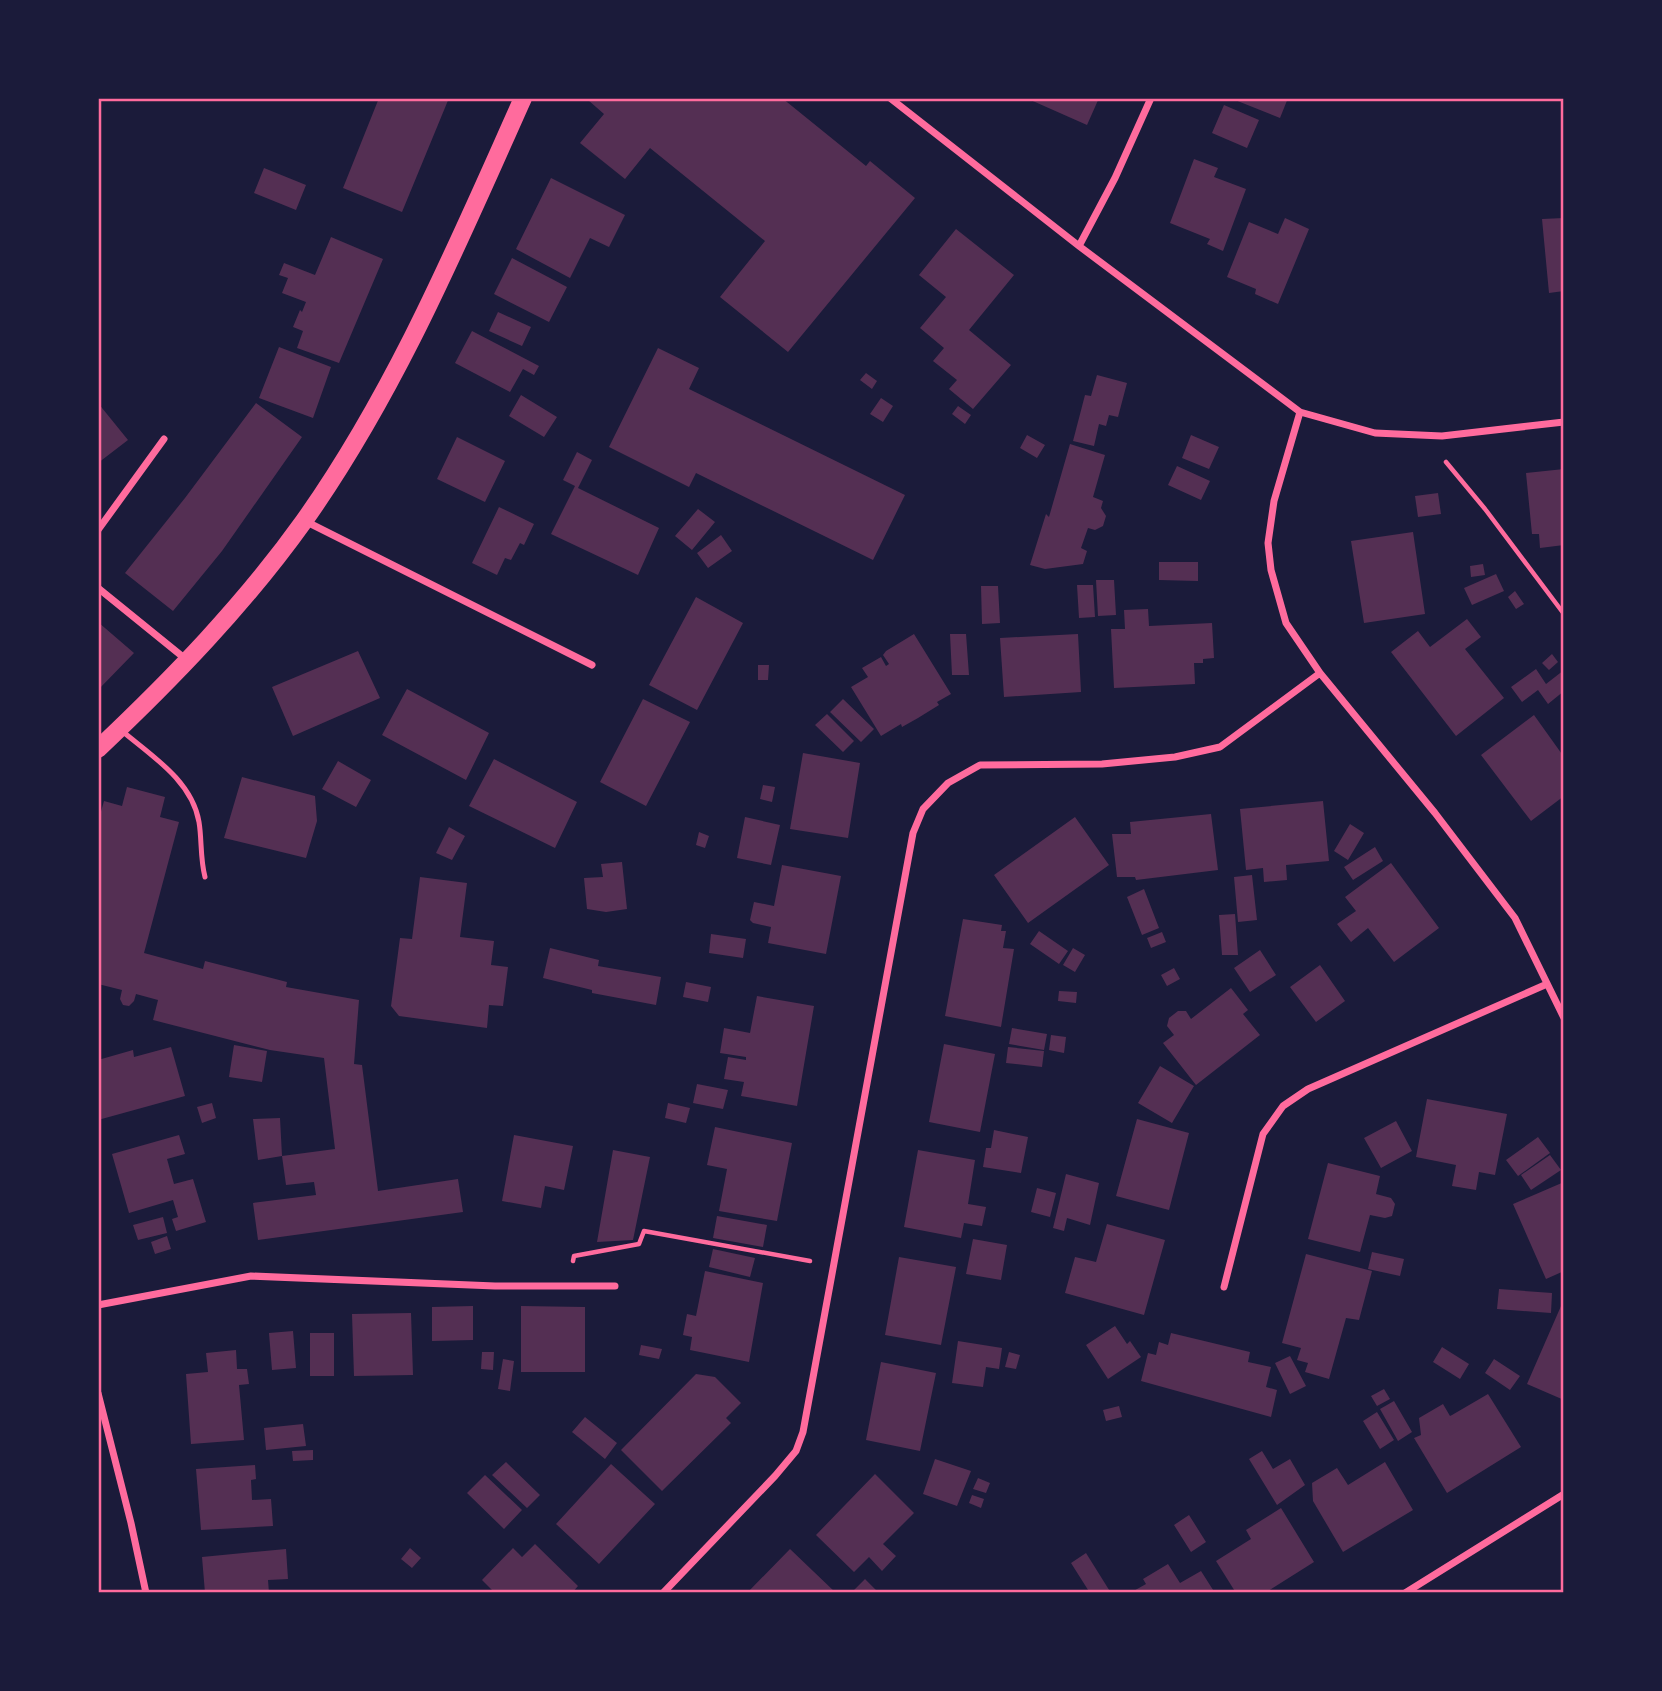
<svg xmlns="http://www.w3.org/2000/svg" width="1662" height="1691" font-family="'PT Sans Narrow',sans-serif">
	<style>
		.building { fill: #542f53 }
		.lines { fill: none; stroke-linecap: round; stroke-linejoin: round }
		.path { stroke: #ff6b9d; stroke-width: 4.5 }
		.service { stroke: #ff6b9d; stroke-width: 5 }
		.minor { stroke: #ff6b9d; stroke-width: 7 }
		.primary { stroke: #ff6b9d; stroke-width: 18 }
		.neatline { fill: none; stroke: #ff6b9d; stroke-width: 2.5 }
	</style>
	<rect width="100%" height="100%" fill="#1b1b3a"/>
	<path class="building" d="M379,98H449L402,212L343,188Z
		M589,98H782L866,166L870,161L915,198L788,352L720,297L765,241L650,148L625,179L580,143L604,114L588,100Z
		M1026,98H1099L1087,125Z
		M1230,98H1288L1280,118Z
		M1224,105L1259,120L1247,148L1212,133Z
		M1194,159L1218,168L1214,177L1246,189L1223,251L1207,244L1210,239L1170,223Z
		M264,168L306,185L296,210L254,193Z
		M551,178L625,215L609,247L590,238L570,278L516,249Z
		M1285,218L1309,229L1278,304L1255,294L1256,289L1227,277L1249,222L1278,234Z
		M1564,218V291L1549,293L1542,219Z
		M956,229L1014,275L969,330L1011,365L973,409L949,389L957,380L933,361L944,348L920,328L946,297L919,275Z
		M331,237L383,259L339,363L297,348L303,331L293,327L300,310L302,312L306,302L282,293L288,278L279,275L284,263L315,275Z
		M512,258L567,287L549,322L494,294Z
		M498,312L531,327L522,346L489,331Z
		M472,331L539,366L534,375L523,369L510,392L455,363Z
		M279,347L331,367L313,418L259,398Z
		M658,348L699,368L689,389L905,495L873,560L696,473L689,487L609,447Z
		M866,373L877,381L872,389L860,380Z
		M1097,375L1127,383L1118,417L1109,415L1106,426L1099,424L1094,446L1073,441L1085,395L1091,396Z
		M521,395L557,417L544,437L509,416Z
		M881,398L893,406L883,422L870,414Z
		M98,403L128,440L98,463Z
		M256,403L302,437L222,551L173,611L125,573L185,498Z
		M958,406L971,415L965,424L952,414Z
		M1027,435L1045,445L1037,458L1020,448Z
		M1191,435L1219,447L1209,469L1182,458Z
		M457,437L505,461L485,502L437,479Z
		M1070,444L1105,455L1093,497L1103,501L1101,508L1106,516L1103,526L1095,530L1088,528L1081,548L1087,551L1083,564L1045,569L1030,565L1046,514L1049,517Z
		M577,452L592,460L578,488L659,528L638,575L551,534L575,486L563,480Z
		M1177,466L1210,481L1201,500L1168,485Z
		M1564,469V545L1540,548L1539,534H1532L1526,473Z
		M1438,493L1441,514L1418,517L1415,496Z
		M499,507L534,524L524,545L520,543L511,560L505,558L497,575L472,563Z
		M698,509L715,522L692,550L675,536Z
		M1413,532L1425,614L1364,623L1351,541Z
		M721,535L732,551L708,568L697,553Z
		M1159,562H1198V581L1159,580Z
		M1483,564L1485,575L1471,577L1470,566Z
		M1496,574L1504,591L1472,605L1464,588Z
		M1096,580H1114L1116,615L1098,616Z
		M1077,585H1093L1095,617L1079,618Z
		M981,586H998L1000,623L982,624Z
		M1515,591L1524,604L1516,609L1508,597Z
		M696,597L743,623L697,710L649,685Z
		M1148,609L1149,626L1212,623L1214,658L1203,659V663H1194L1195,684L1114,688L1111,629H1125L1124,610Z
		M1467,619L1481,637L1465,649L1504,698L1456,736L1391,652L1418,631L1430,647Z
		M98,622L134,653L98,690Z
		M914,634L951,694L937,702L939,705L918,718L902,727L901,724L881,736L851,687L868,677L862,668L881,657L886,666L889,664L883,655L886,651Z
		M950,634H966L969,675H952Z
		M1078,634L1081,692L1004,697L1000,638Z
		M358,651L380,698L293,736L272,687Z
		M1552,654L1558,662L1549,670L1542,663Z
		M758,665H769L768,680H758Z
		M1536,669L1546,684L1564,670V691L1548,704L1538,690L1522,702L1511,687Z
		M407,689L489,733L466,780L382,735Z
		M643,699L690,722L646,806L600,782Z
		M843,699L874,729L861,742L830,712Z
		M827,714L854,741L843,752L815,725Z
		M1534,715L1564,757V796L1531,821L1481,755Z
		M803,753L860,763L848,838L790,829Z
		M494,759L577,802L555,848L469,806Z
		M338,761L371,780L356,807L322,789Z
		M242,777L315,796L317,821L306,858L224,838Z
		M763,785L775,787L772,802L760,799Z
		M127,787L165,797L160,817L179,822L144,953L203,969L205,961L287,982L286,987L359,1000L354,1064L362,1065L378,1191L458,1179L463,1212L258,1240L253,1203L316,1195L314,1182L286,1185L282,1156L335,1149L324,1058L270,1050L153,1020L158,1000L136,994L134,1001L129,1006L123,1005L120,999L122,990L98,984V822L104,801L122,806Z
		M1323,801L1329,861L1286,865L1287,880L1264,882L1263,868L1246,870L1240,809Z
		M1211,814L1218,870L1136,880L1135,877H1117L1112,834H1131L1130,822Z
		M745,817L780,825L771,865L737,858Z
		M1075,817L1109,865L1028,923L994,875Z
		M1350,824L1364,833L1348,860L1334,851Z
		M449,827L465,836L452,860L436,853Z
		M699,832L709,836L705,848L696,845Z
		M1375,847L1383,861L1353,880L1344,867Z
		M622,862L627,909L606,912L587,909L584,878L603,877L601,864Z
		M1391,863L1439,928L1394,962L1368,928L1351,942L1337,924L1356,911L1345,897Z
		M782,865L841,876L826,954L768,943L771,927L753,923L750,920L754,902L774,906Z
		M1252,875L1257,920L1238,922L1234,877Z
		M420,877L467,883L460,937L494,941L491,965L508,967L503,1006L489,1005L487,1028L399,1016L391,1006L400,938L412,939Z
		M1144,889L1159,928L1142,935L1127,897Z
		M1235,914L1238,955H1222L1219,915Z
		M963,919L1002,925L1001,931H1006L1003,948L1014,949L1001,1027L945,1016Z
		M1039,931L1068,951L1059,964L1030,944Z
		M1162,932L1166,942L1151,948L1147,938Z
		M711,934L746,939L743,958L709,953Z
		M550,948L599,960L598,966L661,977L656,1005L592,993V990L543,978Z
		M1073,948L1085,955L1075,972L1063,965Z
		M1260,950L1276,975L1250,992L1234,968Z
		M1320,965L1345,1001L1316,1022L1290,987Z
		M1174,968L1180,979L1167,986L1161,975Z
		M686,982L711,987L708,1002L683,997Z
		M1231,988L1248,1010L1243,1014L1260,1035L1196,1085L1163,1043L1174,1035L1167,1026L1169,1018L1178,1011H1186L1191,1019Z
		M1059,991L1077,992L1076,1003L1058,1001Z
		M757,996L814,1006L797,1106L741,1096L744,1082L724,1079L728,1057L746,1060V1057L720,1053L724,1028L750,1033Z
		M1012,1028L1047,1034L1044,1050L1009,1044Z
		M1051,1035L1066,1037L1064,1053L1049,1050Z
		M944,1044L995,1054L980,1132L929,1122Z
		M234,1045L267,1051L262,1082L229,1077Z
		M171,1047L185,1096L98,1120V1060L133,1050L134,1057Z
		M1008,1047L1044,1051L1042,1067L1006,1063Z
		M1160,1066L1194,1086L1172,1123L1138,1103Z
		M697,1084L728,1090L723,1109L693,1103Z
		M1427,1099L1507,1114L1495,1175L1479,1172L1476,1190L1452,1186L1456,1165L1416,1157Z
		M212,1103L216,1118L202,1123L197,1107Z
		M668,1103L690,1108L686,1123L665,1118Z
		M280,1118L282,1156L258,1160L253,1119Z
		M1137,1119L1189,1133L1169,1210L1116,1196Z
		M1396,1121L1412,1151L1381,1168L1364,1138Z
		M715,1127L792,1143L777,1221L719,1211L727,1169L707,1165Z
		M994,1130L1028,1137L1021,1173L983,1167L986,1148H991Z
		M179,1135L185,1154L167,1159L174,1184L193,1179L206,1222L176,1231L172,1219L178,1217L173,1200L129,1213L112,1154Z
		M514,1135L573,1146L564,1190L545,1186L541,1208L502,1201Z
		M1538,1137L1550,1153L1518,1176L1506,1160Z
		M613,1150L650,1157L633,1240L597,1242Z
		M918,1150L975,1160L968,1204L986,1207L982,1226L964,1223L961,1238L904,1227Z
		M1550,1155L1561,1170L1531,1190L1521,1175Z
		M1328,1163L1380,1176L1376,1194L1391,1198L1395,1204L1392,1216L1385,1218L1370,1215L1360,1252L1308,1239Z
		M1066,1174L1099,1183L1090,1225L1067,1218L1064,1231L1053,1228Z
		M1564,1182V1271L1546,1279L1513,1204Z
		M1037,1188L1056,1193L1050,1217L1031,1212Z
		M717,1216L767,1225L763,1247L713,1238Z
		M163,1217L167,1233L138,1240L133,1225Z
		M1107,1224L1165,1240L1144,1315L1065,1293L1075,1257L1096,1262Z
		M167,1236L171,1249L155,1254L151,1242Z
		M973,1239L1007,1245L1001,1280L966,1274Z
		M713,1249L755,1258L750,1277L709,1267Z
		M1372,1252L1404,1259L1400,1276L1368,1269Z
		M1306,1254L1372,1271L1359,1320L1346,1318L1329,1379L1305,1372L1308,1363L1297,1360L1301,1348L1282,1343Z
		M899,1257L956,1267L941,1345L885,1335Z
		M705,1271L763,1283L749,1362L690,1350L692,1337L683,1335L687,1314L696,1316Z
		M1499,1289L1552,1293L1551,1313L1497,1309Z
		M473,1306V1340L432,1341V1307Z
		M521,1306L585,1307V1372H521Z
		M1561,1306L1564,1308V1400L1527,1384Z
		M411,1313L413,1375L354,1376L352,1314Z
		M1115,1326L1127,1344L1130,1341L1141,1357L1108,1379L1086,1345Z
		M293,1331L296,1368L272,1370L269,1333Z
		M310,1333H334V1376H310Z
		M1171,1333L1250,1352L1248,1362L1271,1367L1266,1387L1277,1390L1271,1417L1141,1381L1148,1353L1156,1355L1159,1342L1168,1345Z
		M958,1341L1002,1348L999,1369L986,1367L983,1387L952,1383Z
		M641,1345L662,1349L659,1359L639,1355Z
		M1442,1347L1469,1364L1460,1379L1433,1362Z
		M236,1350L237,1369H247L249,1384L239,1385L244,1440L191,1444L186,1374L208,1372L206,1353Z
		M482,1352H494L493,1370L481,1369Z
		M1009,1352L1020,1355L1016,1369L1005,1367Z
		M1290,1356L1306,1386L1290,1394L1275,1363Z
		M503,1359L514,1361L510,1391L498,1389Z
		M1494,1359L1520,1376L1510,1390L1485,1373Z
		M881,1362L936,1373L920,1451L866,1440Z
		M696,1374L715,1377L741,1403L726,1418L731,1423L662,1491L621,1450Z
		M1384,1389L1390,1399L1377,1406L1371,1396Z
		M1488,1394L1521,1447L1447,1493L1414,1438L1421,1435L1419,1418L1443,1404L1450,1416L1452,1415Z
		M1394,1401L1412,1432L1398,1441L1380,1409Z
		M1119,1406L1122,1417L1106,1421L1103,1410Z
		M1377,1412L1394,1440L1380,1449L1363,1421Z
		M585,1417L617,1443L605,1459L572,1432Z
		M303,1424L306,1446L266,1450L264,1428Z
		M313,1450V1460L293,1461L292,1451Z
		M1262,1451L1273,1469L1290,1459L1305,1485L1277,1505L1249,1459Z
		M935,1459L971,1471L957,1506L923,1494Z
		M506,1462L540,1495L527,1508L492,1475Z
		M1385,1462L1413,1510L1343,1552L1313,1501L1312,1483L1337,1468L1348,1485Z
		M611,1464L655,1504L599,1564L556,1524Z
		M255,1465L256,1479L251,1480L252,1500L271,1499L273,1526L201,1530L196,1469Z
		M875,1474L914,1513L883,1544L896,1556L882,1571L869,1557L854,1572L816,1535Z
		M485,1475L522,1510L504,1529L467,1493Z
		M978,1478L990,1483L986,1493L973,1489Z
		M972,1495L984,1499L981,1508L969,1503Z
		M1281,1508L1314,1562L1265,1593H1236L1216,1561L1251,1539L1246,1530Z
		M1189,1515L1206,1542L1191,1552L1174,1525Z
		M535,1544L578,1586L572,1593H491L493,1591L482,1580L513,1548L522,1557Z
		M410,1548L421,1558L412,1568L401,1559Z
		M286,1549L288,1579L268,1580L269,1593H205L202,1557Z
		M790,1549L836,1593H747Z
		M1086,1553L1111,1593H1090L1071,1563Z
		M1168,1564L1180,1583L1201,1571L1215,1593H1130L1146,1584L1143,1579Z
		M865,1579L879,1593H856L854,1590Z"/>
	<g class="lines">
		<path class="path" d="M1446,462L1485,509L1564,614
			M573,1261L574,1256L639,1244L644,1231L810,1261"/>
		<path class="service" d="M122,731C152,756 192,781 199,822C202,840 200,858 205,877"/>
		<path class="minor" d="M890,98L1079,246L1300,412L1375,433L1442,436L1564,422
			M1079,246L1115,178L1151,98
			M1300,412L1274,501L1268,543L1271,570L1286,623L1320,673L1435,813L1515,918L1564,1018
			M305,521L592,665
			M98,530L164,439
			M98,588L188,661
			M1224,1287L1263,1134L1283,1106L1308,1089L1547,984
			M98,1305L251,1276L495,1286H615
			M98,1393L131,1523L146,1593
			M663,1593L775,1476L796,1451L803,1432L913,833L923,809L948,783L980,765L1102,764L1175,757L1220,747L1320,673
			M1405,1593L1564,1494"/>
		<path class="primary" d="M98,749C172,679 244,605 304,521C396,391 458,243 523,98"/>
	</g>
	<rect width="1662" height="1691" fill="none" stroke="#1b1b3a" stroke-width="200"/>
	<rect x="100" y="100" width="1462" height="1491" class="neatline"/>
</svg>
